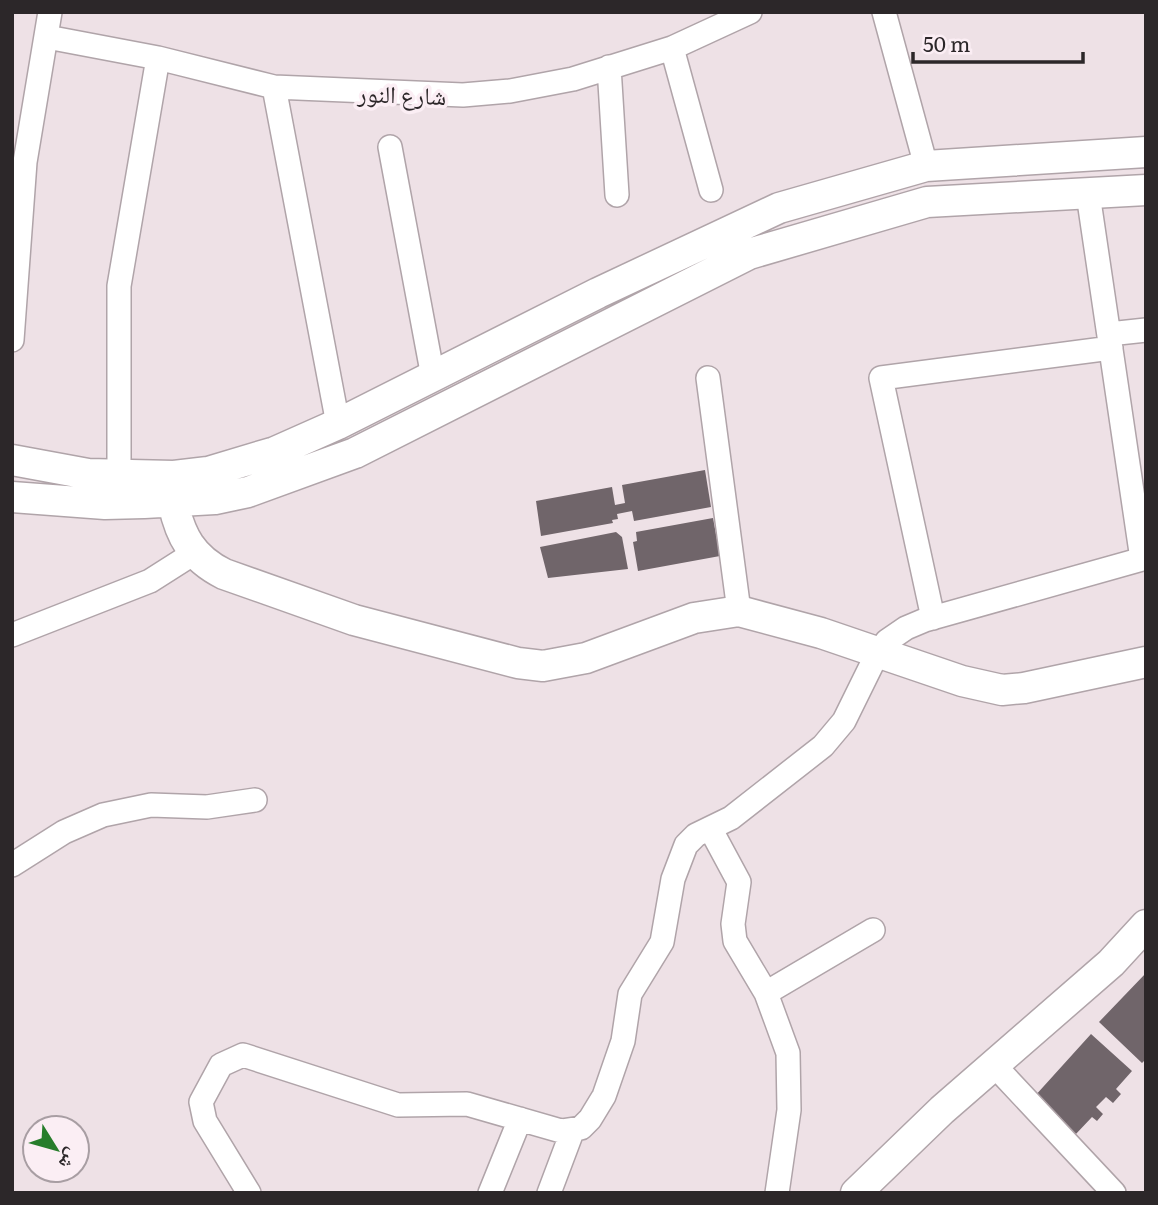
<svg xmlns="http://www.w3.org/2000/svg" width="1158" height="1205" font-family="Literata,'Noto Naskh Arabic',serif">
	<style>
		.building { fill: #70656a }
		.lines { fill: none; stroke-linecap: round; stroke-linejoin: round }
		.minor-casing { stroke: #b0a4a9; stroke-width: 26 }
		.major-casing { stroke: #b0a4a9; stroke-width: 33 }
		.minor { stroke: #fff; stroke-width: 23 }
		.major { stroke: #fff; stroke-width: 30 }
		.labels { text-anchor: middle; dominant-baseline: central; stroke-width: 7; stroke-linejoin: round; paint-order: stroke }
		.street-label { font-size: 24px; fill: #2c2729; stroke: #fbeef4 }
	</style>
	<rect width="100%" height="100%" fill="#eee1e6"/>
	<path class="building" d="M705,470L711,507L634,521L632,511L617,514L618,519L612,520L613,523L541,536L536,501L612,487L615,505L625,503L622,485Z
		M713,518L720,556L638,571L633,542L637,541L636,532Z
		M616,532L622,537L628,569L548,578L540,547Z
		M1146,973V1059L1142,1063L1099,1022Z
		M1091,1034L1132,1071L1116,1089L1121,1094L1113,1103L1106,1097L1096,1107L1103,1114L1097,1121L1092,1117L1075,1135L1034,1097Z"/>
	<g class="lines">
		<g class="minor-casing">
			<path id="minor" d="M884,12L926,166
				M47,37L158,58L274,87L463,95L510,91L573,79L672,48L750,12
				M672,48L711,190
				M609,67L617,195
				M274,87L338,424
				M390,147L433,377
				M1088,194L1142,559
				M1109,334L1146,330
				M12,340L25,162L50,12
				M708,378L739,611
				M119,475V286L158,58
				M933,618L881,378L1111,348
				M12,635L150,581L194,553
				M711,830L739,882L733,924L735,941L766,993L788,1053L789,1110L777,1193
				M12,865L64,832L103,815L151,805L207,807L255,800
				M766,993L873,930
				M994,1065L1114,1193
				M249,1193L205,1121L201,1102L221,1065L243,1055L398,1105L467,1104L561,1131L581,1128L590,1119L604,1096L623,1041L630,994L662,942L673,879L686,845L696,835L731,818L823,746L844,721L877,654L887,641L906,628L925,620L1146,558
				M490,1193L520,1119
				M549,1193L572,1132"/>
		</g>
		<g class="major-casing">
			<path id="major" d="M12,460L88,474L174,476L208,472L275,452L338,424L598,293L779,208L926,166L1146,152
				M12,497L105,504L144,503L215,499L248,492L355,453L749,254L927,202L1146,190
				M173,502C180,536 192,558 224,574L354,620L518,663L543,666L586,658L694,618L739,611L821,633L962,681L1002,690L1024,688L1146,662
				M856,1193L942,1110L1111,963L1146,925"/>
		</g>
		<use href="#minor" class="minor"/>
		<use href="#major" class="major"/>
	</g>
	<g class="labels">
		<g class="street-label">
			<text transform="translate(402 93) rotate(2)">شارع النور</text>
		</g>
	</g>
	<rect width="1158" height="1205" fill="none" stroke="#2c2729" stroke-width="28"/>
	<g transform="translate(56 1149) rotate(127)"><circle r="33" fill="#fbeef4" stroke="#a89ea3" stroke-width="2"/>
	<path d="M0-5L12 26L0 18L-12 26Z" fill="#277d2b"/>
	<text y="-10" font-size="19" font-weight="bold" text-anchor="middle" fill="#2c2729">ش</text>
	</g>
	<path d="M913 52v10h170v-10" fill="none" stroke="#2c2729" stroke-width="3.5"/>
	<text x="923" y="52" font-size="21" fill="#2c2729" stroke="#fbeef4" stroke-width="5" paint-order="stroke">50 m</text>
</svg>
